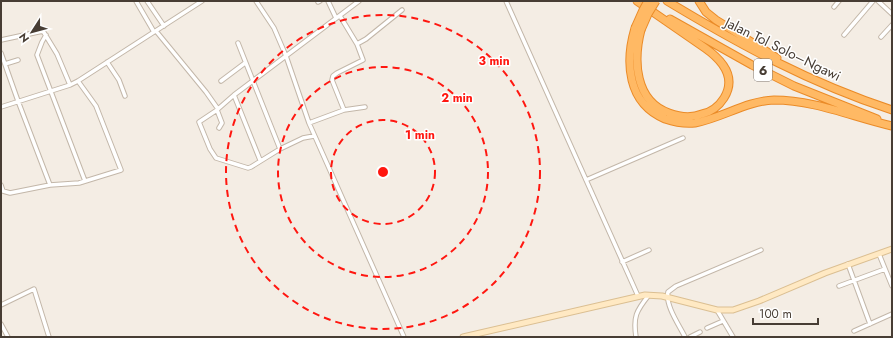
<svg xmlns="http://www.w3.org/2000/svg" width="893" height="338" font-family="Jost,sans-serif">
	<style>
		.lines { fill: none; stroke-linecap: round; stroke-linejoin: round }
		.minor-casing { stroke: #c3b7a9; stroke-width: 5.5 }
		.secondary-casing { stroke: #dbbf92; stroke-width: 7 }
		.motorway-casing { stroke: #ea8b28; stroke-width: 9 }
		.minor { stroke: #fff; stroke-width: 3.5 }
		.secondary { stroke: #ffe9c3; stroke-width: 5 }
		.motorway { stroke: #ffb964; stroke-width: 7 }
		.motorway-bridge-casing { stroke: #ea8b28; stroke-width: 9; stroke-linecap: butt }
		.motorway-bridge { stroke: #ffb964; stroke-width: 7 }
		.ring { fill: none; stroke: #ff1710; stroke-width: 2; stroke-dasharray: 7 5 }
		.labels { text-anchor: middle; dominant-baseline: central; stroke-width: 3; stroke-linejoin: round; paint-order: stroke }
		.shield { fill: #fff; stroke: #7e7771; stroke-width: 1 }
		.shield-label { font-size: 13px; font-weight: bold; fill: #473d34 }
		.street-label { font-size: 14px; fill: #473d34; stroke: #fff }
		.centre { fill: #ff1710; stroke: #fff; stroke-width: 2 }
		.ring-label { font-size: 12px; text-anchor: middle; font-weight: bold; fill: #ff1710; stroke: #fff; stroke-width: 3; stroke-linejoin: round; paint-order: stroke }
	</style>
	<rect width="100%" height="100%" fill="#f4ede4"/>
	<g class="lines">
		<g class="minor-casing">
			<path id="minor" d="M136,1L154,32
				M147,1L164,26
				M256,1L274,28L286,56L309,123L404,337
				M328,1L336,18
				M506,1L638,296
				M878,1L892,14
				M318,2L320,1
				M834,7L839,1
				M340,16L357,44L366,39L402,10
				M156,31L206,92L218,109L217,110L222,123L219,128
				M46,35L42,42L37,55L85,181
				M844,35L873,1
				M881,37L892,25
				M1,40L43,31L57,54L70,85
				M238,43L280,149
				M357,44L363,60L337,73L333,76L332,80L344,110L365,107
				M1,53L18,101L50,185
				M107,62L119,80L125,96
				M5,64L18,60
				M221,81L245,63
				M234,95L260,160
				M1,107L70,85L78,81L202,1
				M218,109L234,95L359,1
				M217,110L199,122L210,149L216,158L248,168L251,167L280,149L303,138L314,136
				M309,123L344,110
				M586,180L683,138
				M1,185L3,191L10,193L50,185L79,183L121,170L96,106L78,81
				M879,254L892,286
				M622,262L649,250
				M848,264L870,324
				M839,286L885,269
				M1,305L34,289L49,337
				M717,310L733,337
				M1,324L8,337
				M707,328L723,321
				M854,331L892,314
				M636,337C633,317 636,311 649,295
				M685,337C679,325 665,305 668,292L676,286L761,250
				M690,337L700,332"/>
		</g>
		<g class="secondary-casing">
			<path id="secondary" d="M463,337L645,295L662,296L717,310H733L759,301L825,273L892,249"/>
		</g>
		<g class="motorway-casing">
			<path id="motorway" d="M637,1L705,48C722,60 737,77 724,98C719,106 711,112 702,114C692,118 680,117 669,113C635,101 633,61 641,30
				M667,1C740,45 810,83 892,110
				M699,1L706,12L716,20L777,58
				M670,19L752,65L794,86L877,119
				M635,28C625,62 627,103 665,119C674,122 686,124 695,123C722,118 746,101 774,100C814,100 853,117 892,126"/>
		</g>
		<use href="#minor" class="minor"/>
		<use href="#secondary" class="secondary"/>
		<use href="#motorway" class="motorway"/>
		<g class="motorway-bridge-casing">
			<path id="motorway-bridge" d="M635,28L643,10L648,1
				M641,30L648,14L656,1"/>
		</g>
		<use href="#motorway-bridge" class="motorway-bridge"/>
	</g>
	<g class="ring">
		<circle cx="383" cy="172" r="52"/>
		<circle cx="383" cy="172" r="105"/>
		<circle cx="383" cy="172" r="157"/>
	</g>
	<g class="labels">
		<rect class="shield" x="754" y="59" width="18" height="22" rx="3"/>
		<g class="shield-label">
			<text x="763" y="70">6</text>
		</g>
		<g class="street-label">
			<text transform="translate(783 49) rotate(26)">Jalan Tol Solo–Ngawi</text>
		</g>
	</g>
	<circle cx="383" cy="172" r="6" class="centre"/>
	<g class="ring-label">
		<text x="494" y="65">3 min</text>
		<text x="457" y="102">2 min</text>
		<text x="420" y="139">1 min</text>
	</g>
	<rect width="893" height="338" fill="none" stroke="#473d34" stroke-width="4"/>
	<g transform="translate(32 32) rotate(234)" stroke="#ffffff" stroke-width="3" paint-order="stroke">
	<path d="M0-3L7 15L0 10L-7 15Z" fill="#473d34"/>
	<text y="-6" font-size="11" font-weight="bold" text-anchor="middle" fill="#473d34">N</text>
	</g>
	<path d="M753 318v6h65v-6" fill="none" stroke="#473d34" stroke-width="2"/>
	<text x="759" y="318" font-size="12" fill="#473d34" stroke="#ffffff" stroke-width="3" paint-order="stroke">100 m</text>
</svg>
